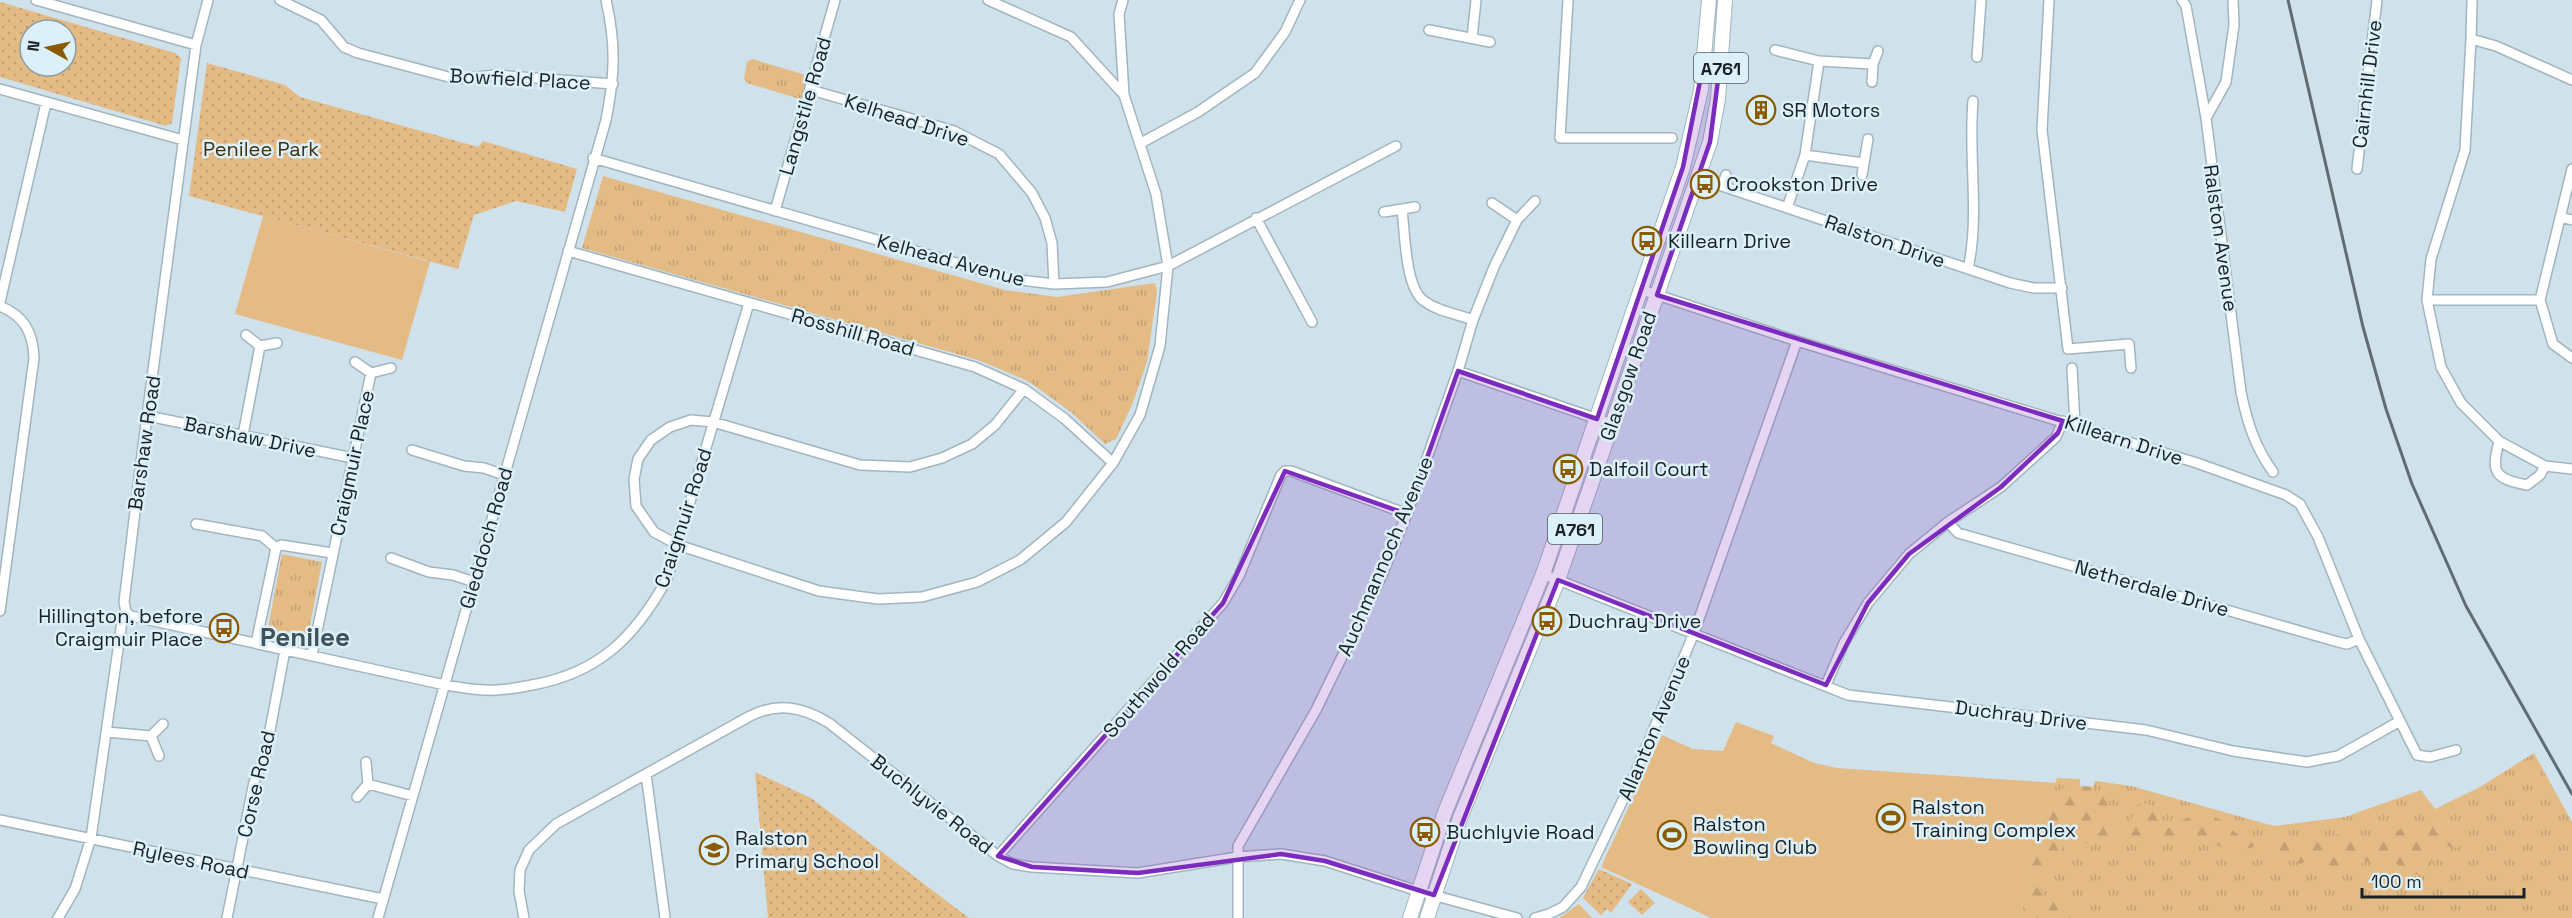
<svg xmlns="http://www.w3.org/2000/svg" width="2572" height="918" font-family="'Space Grotesk',sans-serif">
	<style>
		.grass { fill: url(#grass-tufts) }
		.forest { fill: url(#forest-firs) }
		.park { fill: url(#park-dots); fill-rule: evenodd }
		.pitch { fill: #e4ba85 }
		.lines { fill: none; stroke-linecap: round; stroke-linejoin: round }
		.street-casing { stroke: #a2b5be; stroke-width: 12 }
		.primary-casing { stroke: #a2b5be; stroke-width: 16 }
		.street { stroke: #fff; stroke-width: 9 }
		.primary { stroke: #fff; stroke-width: 14 }
		.rail { stroke: #606c72; stroke-width: 3 }
		.marked { fill: #7b2cbf; fill-opacity: 0.2; stroke: #7b2cbf; stroke-width: 4.5; stroke-linejoin: round }
		.labels { text-anchor: middle; dominant-baseline: central; stroke-width: 5; stroke-linejoin: round; paint-order: stroke }
		.shield { fill: #dcf0f9; stroke: #545f64; stroke-width: 1.5 }
		.shield-label { font-size: 18px; font-weight: bold; fill: #1a2124 }
		.street-label { font-size: 20px; fill: #1a2124; stroke: #dcf0f9 }
		.poi-label { font-size: 20px; fill: #1a2124; stroke: #dcf0f9; text-anchor: start }
		.park-label { font-size: 20px; fill: #442d0a; stroke: #dcf0f9 }
		.district-label { font-size: 26px; font-weight: bold; fill: #415159; stroke: #dcf0f9 }
	</style>
	<defs>
		<pattern id="grass-tufts" width="24" height="20" patternUnits="userSpaceOnUse" patternTransform="scale(1.5)"><rect width="24" height="20" fill="#e4ba85"/><path d="M3 7l-1-3M5 7V3M7 7l1-3M15 17l-1-3M17 17v-4M19 17l1-3" fill="none" stroke="#c3a073"/></pattern>
		<pattern id="forest-firs" width="22" height="20" patternUnits="userSpaceOnUse" patternTransform="scale(1.5)"><rect width="22" height="20" fill="#e4ba85"/><path d="M5 1l3.5 6h-7zM16 11l3.5 6h-7z" fill="#c3a073"/></pattern>
		<pattern id="park-dots" width="8" height="8" patternUnits="userSpaceOnUse" patternTransform="scale(1.5)"><rect width="8" height="8" fill="#e4ba85"/><path d="M2 2h.1M6 6h.1" fill="none" stroke="#c3a073" stroke-width="1.8" stroke-linecap="round"/></pattern>
	</defs>
	<rect width="100%" height="100%" fill="#cfe2ec"/>
	<path class="grass" d="M752,59L809,76L803,100L747,83L744,78L747,62Z
		M603,176L1005,290L1057,297L1155,283L1157,292L1147,362L1132,405L1116,439L1105,444L1071,412L1028,381L978,360L582,248Z
		M282,554L322,562L307,641L267,633Z
		M2534,753L2572,822V918H2021L2037,842L2057,778L2080,779V786L2093,787L2095,781L2131,786L2274,826L2345,817L2421,790L2435,809L2480,787Z
		M1579,904L1592,918H1559Z"/>
	<path class="forest" d="M2080,779V786L2093,787V795L2105,796L2109,802L2110,827L2120,831L2129,827L2135,806L2142,803L2164,808L2159,820L2161,828H2171C2186,815 2206,809 2224,822C2232,828 2238,836 2246,842L2277,834L2317,838L2353,832L2368,843L2385,828L2393,833L2417,820L2425,826L2447,828L2458,838L2460,847L2454,848L2444,845L2433,855L2429,871L2413,875L2400,874L2398,864H2389L2383,870L2364,860L2357,869L2325,877L2322,863L2312,858L2300,864C2286,853 2274,859 2257,845L2238,853L2196,838L2172,843L2159,839H2108L2061,848C2055,869 2038,874 2042,896L2067,908L2071,918H2021L2037,842L2053,794Z"/>
	<path class="park" d="M0,2L175,53L181,58L172,123L166,126L0,77ZM30,30H66V66H30Z
		M207,63L285,85L300,97L478,147L483,141L577,169L565,212L516,201L474,215L458,269L189,196Z
		M755,772L811,798L969,918H768Z
		M1599,869L1632,884L1611,913L1607,909L1601,915L1583,898Z
		M1641,889L1655,903L1642,915L1628,902Z"/>
	<path class="pitch" d="M263,216L430,262L402,360L235,314Z
		M1736,722L1774,736L1771,743L1814,763L1837,768L2057,783L2037,842L2021,918H1711L1601,867L1662,735L1693,749L1723,751Z"/>
	<g class="lines">
		<g class="street-casing">
			<path id="street" d="M36,0L196,45
				M280,0L321,20L344,47L358,53L456,79L496,75L613,84
				M988,0L1071,37L1124,95L1156,194L1168,266L1160,346L1140,415L1113,463L1066,522L1020,560L977,582L922,597L878,599L819,591L678,545L654,532L636,506L634,479L638,459L651,440L670,427L691,420L713,422L860,465L910,467L942,458L972,444L995,425L1024,389
				M1123,0L1119,14L1124,95
				M1568,0L1560,138H1672
				M2049,0L2042,130L2068,349L2129,344L2131,368
				M2182,0L2186,6L2206,118L2241,392C2247,422 2255,447 2273,472
				M1429,30L1490,42
				M1472,38L1476,0
				M2471,39L2472,0
				M1775,50L1819,61
				M1977,57L1981,0
				M2572,80L2496,46L2471,39L2465,150L2431,259L2427,300L2441,367L2461,403L2499,441L2545,466L2572,469
				M1872,82L1873,64L1878,51
				M0,89L183,140
				M811,90L954,131L999,154L1032,193L1045,218L1052,243L1054,284
				M2206,118L2226,82L2234,25L2233,0
				M1141,143L1198,112L1255,73L1285,32L1300,0
				M1805,155L1863,163
				M593,158L1012,279L1054,284L1107,282L1168,266L1396,146
				M2357,169L2377,0
				M2572,169L2540,300L2553,344L2572,358
				M1726,175L1722,186L2010,283L2034,288H2062
				M1862,175L1868,139
				M1492,203L1517,220
				M1787,208L1805,155L1819,61L1873,64
				M1402,210C1405,232 1405,288 1424,301C1437,311 1457,314 1473,320
				M775,211L835,0
				M1384,212L1415,207
				M2560,217L2572,220
				M1256,218L1312,322
				M568,251L975,367L1024,389L1065,419L1113,463
				M1968,269C1980,214 1968,157 1973,101
				M1642,290L1797,341L2197,463L2286,495L2300,504L2318,537L2359,639L2417,755L2430,757L2456,750
				M2427,300H2540
				M0,302L46,103
				M0,306C24,316 33,332 34,358L0,611
				M246,335L260,346L277,343
				M355,362L371,373L391,368
				M2072,368L2075,425
				M1458,371L1612,424
				M148,416L353,458
				M243,435L260,346
				M2499,441C2491,472 2494,479 2527,485L2540,475L2545,466
				M412,450L464,466L484,468L504,475
				M1948,522L1958,533L2338,642L2347,644L2359,639
				M196,524L262,536L276,548
				M276,548L281,545L332,553
				M391,558L429,572L453,575L474,582
				M1543,574L1848,695L2146,730L2233,751L2307,762L2338,756L2400,721
				M126,612L131,616L445,685C458,687 472,690 486,690C501,691 517,688 532,685C599,673 635,637 667,579L749,303
				M256,643L276,548
				M312,655L371,373
				M1826,685L1844,643L1868,603L1909,554L1948,522L2001,487L2056,437L2063,421
				M107,732L151,736
				M159,756L151,736L163,724
				M646,774L665,918
				M368,784L413,796
				M357,797L368,784L366,762
				M0,820L383,899
				M998,856L1223,603L1239,576L1281,475L1285,471H1291L1407,514
				M58,918L75,889L91,838L122,621L126,612L124,602L142,454L196,45L208,0
				M227,918L254,782L265,757L285,650
				M378,918L606,120C615,75 616,44 606,0
				M524,918L519,891L520,870L529,850L556,824L750,716C778,702 803,707 829,723L998,856L1013,864L1032,867L1138,873L1237,857L1281,854L1325,861L1418,891L1517,918
				M1238,918V846L1316,710L1381,577L1407,514L1458,371L1473,320L1494,267L1517,220L1535,201
				M1535,918L1549,914L1563,907L1581,887L1632,781L1694,633L1797,341"/>
		</g>
		<g class="primary-casing">
			<path id="primary" d="M1410,918L1445,812L1543,574L1683,167L1701,90L1709,0
				M1427,918L1460,818L1558,580L1710,142L1718,99L1725,0"/>
		</g>
		<use href="#street" class="street"/>
		<use href="#primary" class="primary"/>
		<path class="rail" d="M2288,0L2363,327L2386,409L2412,484L2466,606L2572,794"/>
	</g>
	<path class="marked" d="M1705,56L1721,57L1710,142L1657,295L2063,421L2058,433L2001,487L1909,554L1868,603L1826,685L1558,580L1434,895L1325,861L1281,854L1138,873L1032,867L998,856L1223,603L1285,471L1407,514L1458,371L1597,419L1683,167Z"/>
	<defs>
		<g id="building-ring" transform="scale(1.5)"><circle r="9.5" fill="#dcf0f9" stroke="#8b5b02" stroke-width="1.5"/><path d="M-4-6H4V6H1V3H-1V6H-4ZM-2.5-4.3h1.7v1.8h-1.7ZM.8-4.3h1.7v1.8H.8ZM-2.5-1h1.7V.8h-1.7ZM.8-1h1.7V.8H.8Z" fill="#8b5b02"/></g>
		<g id="bus-ring" transform="scale(1.5)"><circle r="9.5" fill="#dcf0f9" stroke="#8b5b02" stroke-width="1.5"/><path d="M-5-6H5V4H4V6H2V4H-2V6H-4V4H-5ZM-3.5-4V0h7V-4ZM-3.5 1.2v1.5H-2V1.2ZM2 1.2v1.5H3.5V1.2Z" fill="#8b5b02"/></g>
		<g id="stadium-ring" transform="scale(1.5)"><circle r="9.5" fill="#dcf0f9" stroke="#8b5b02" stroke-width="1.5"/><path d="M0-5a6.5 5 0 1 0 0 10a6.5 5 0 1 0 0-10ZM-3.5-1.8h7v3.6h-7Z" fill="#8b5b02"/></g>
		<g id="school-ring" transform="scale(1.5)"><circle r="9.5" fill="#dcf0f9" stroke="#8b5b02" stroke-width="1.5"/><path d="M0-5L7-2L0 1L-7-2ZM-4 1L0 2.5L4 1V4Q0 6-4 4Z" fill="#8b5b02"/></g>
	</defs>
	<g fill-rule="evenodd">
		<use href="#building-ring" x="1761" y="110"/>
		<use href="#bus-ring" x="1705" y="184"/>
		<use href="#bus-ring" x="1647" y="241"/>
		<use href="#bus-ring" x="1568" y="469"/>
		<use href="#bus-ring" x="1547" y="621"/>
		<use href="#bus-ring" x="224" y="628"/>
		<use href="#stadium-ring" x="1891" y="818"/>
		<use href="#bus-ring" x="1425" y="832"/>
		<use href="#stadium-ring" x="1672" y="835"/>
		<use href="#school-ring" x="714" y="850"/>
	</g>
	<g class="labels">
		<g class="shield">
			<rect x="1694" y="53" width="54" height="30" rx="4.5"/>
			<rect x="1548" y="514" width="54" height="30" rx="4.5"/>
		</g>
		<g class="shield-label">
			<text x="1721" y="68">A761</text>
			<text x="1575" y="529">A761</text>
		</g>
		<g class="street-label">
			<text transform="translate(520 79) rotate(3)">Bowfield Place</text>
			<text transform="translate(2367 84) rotate(-83)">Cairnhill Drive</text>
			<text transform="translate(805 106) rotate(-74)">Langstile Road</text>
			<text transform="translate(907 120) rotate(18)">Kelhead Drive</text>
			<text transform="translate(2221 238) rotate(82)">Ralston Avenue</text>
			<text transform="translate(1885 241) rotate(19)">Ralston Drive</text>
			<text transform="translate(951 260) rotate(15)">Kelhead Avenue</text>
			<text transform="translate(853 332) rotate(16)">Rosshill Road</text>
			<text transform="translate(1628 376) rotate(-71)">Glasgow Road</text>
			<text transform="translate(250 437) rotate(12)">Barshaw Drive</text>
			<text transform="translate(2124 440) rotate(18)">Killearn Drive</text>
			<text transform="translate(144 443) rotate(-82)">Barshaw Road</text>
			<text transform="translate(352 463) rotate(-78)">Craigmuir Place</text>
			<text transform="translate(683 518) rotate(-72)">Craigmuir Road</text>
			<text transform="translate(486 538) rotate(-74)">Gleddoch Road</text>
			<text transform="translate(1385 556) rotate(-67)">Auchmannoch Avenue</text>
			<text transform="translate(2152 588) rotate(16)">Netherdale Drive</text>
			<text transform="translate(1159 675) rotate(-49)">Southwold Road</text>
			<text transform="translate(2021 715) rotate(7)">Duchray Drive</text>
			<text transform="translate(1654 728) rotate(-67)">Allanton Avenue</text>
			<text transform="translate(256 784) rotate(-77)">Corse Road</text>
			<text transform="translate(932 804) rotate(38)">Buchlyvie Road</text>
			<text transform="translate(191 860) rotate(12)">Rylees Road</text>
		</g>
		<g class="poi-label">
			<text x="1782" y="110">SR Motors</text>
			<text x="1726" y="184">Crookston Drive</text>
			<text x="1668" y="241">Killearn Drive</text>
			<text x="1589" y="469">Dalfoil Court</text>
			<text x="203" y="616" text-anchor="end">Hillington, before<tspan x="203" dy="23">Craigmuir Place</tspan></text>
			<text x="1568" y="621">Duchray Drive</text>
			<text x="1912" y="807">Ralston<tspan x="1912" dy="23">Training Complex</tspan></text>
			<text x="1693" y="824">Ralston<tspan x="1693" dy="23">Bowling Club</tspan></text>
			<text x="1446" y="832">Buchlyvie Road</text>
			<text x="735" y="838">Ralston<tspan x="735" dy="23">Primary School</tspan></text>
		</g>
		<g class="park-label">
			<text x="261" y="149">Penilee Park</text>
		</g>
		<g class="district-label">
			<text x="305" y="637">Penilee</text>
		</g>
	</g>
	<g transform="translate(48 48) rotate(278)"><circle r="28" fill="#dcf0f9" stroke="#8e9da4" stroke-width="1.5"/>
	<path d="M0-4.5L10 22L0 15L-10 22Z" fill="#8b5b02"/>
	<text y="-9" font-size="16" font-weight="bold" text-anchor="middle" fill="#1a2124">N</text>
	</g>
	<path d="M2362 888v9h162v-9" fill="none" stroke="#1a2124" stroke-width="3"/>
	<text x="2371" y="888" font-size="18" fill="#1a2124" stroke="#dcf0f9" stroke-width="4.5" paint-order="stroke">100 m</text>
</svg>
